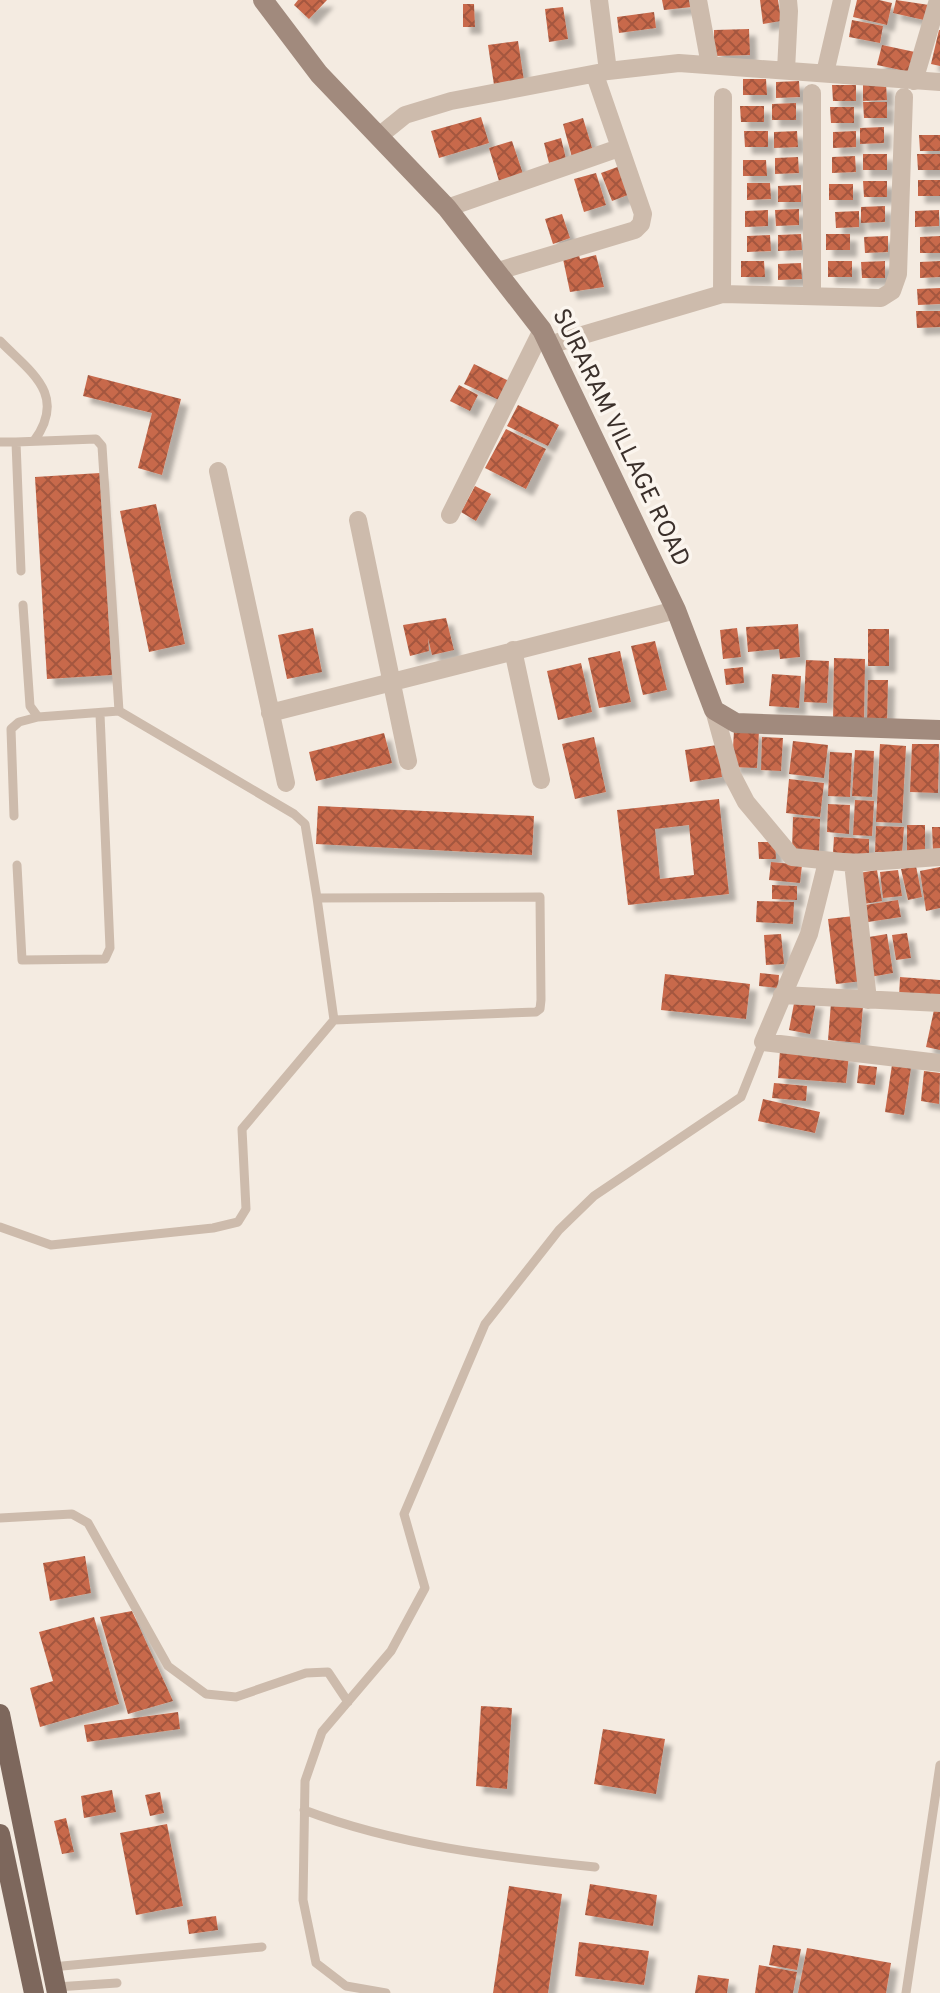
<svg xmlns="http://www.w3.org/2000/svg" width="940" height="1993" font-family="Overpass,sans-serif">
	<style>
		.building { fill: url(#building-cross-hatch); fill-rule: evenodd; filter: url(#shadow) }
		.lines { fill: none; stroke-linecap: round; stroke-linejoin: round }
		.service { stroke: #cdbbac; stroke-width: 9 }
		.minor { stroke: #cdbbac; stroke-width: 18 }
		.secondary { stroke: #a18a7d; stroke-width: 20 }
		.primary { stroke: #7d675c; stroke-width: 20 }
		.labels { text-anchor: middle; dominant-baseline: central; stroke-width: 7; stroke-linejoin: round; paint-order: stroke }
		.street-label { font-size: 24px; fill: #3b302b; stroke: #fbf5ee }
	</style>
	<defs>
		<pattern id="building-cross-hatch" width="8" height="8" patternUnits="userSpaceOnUse" patternTransform="scale(2)"><rect width="8" height="8" fill="#c8694b"/><path d="M0 0l8 8M0 8l8-8" fill="none" stroke="#a4573f"/></pattern>
		<filter id="shadow"><feDropShadow dx="7" dy="7" stdDeviation="2" flood-color="#0004"/></filter>
	</defs>
	<rect width="100%" height="100%" fill="#f4ebe1"/>
	<path class="building" d="M298,0H327L309,19L294,5Z
		M662,0H691L692,7L664,10Z
		M760,0H778L781,21L763,24Z
		M857,0H879L892,3L887,25L853,17Z
		M896,0L929,5L924,20L893,13Z
		M463,4H474L475,27H463Z
		M563,7L568,39L549,42L545,9Z
		M654,12L656,28L619,33L617,17Z
		M852,20L883,26L880,43L849,37Z
		M749,29L750,55L714,56V30Z
		M939,30H940V66L931,64Z
		M518,41L524,81L494,85L488,45Z
		M882,45L915,52L910,72L877,65Z
		M743,79H766L767,95H743Z
		M799,81L800,97L776,98V82Z
		M886,84L887,100L863,101V85Z
		M832,85H856V101H833Z
		M863,102H887V118H864Z
		M796,103V120H772V104Z
		M740,106H764V122H741Z
		M830,107H854V123H831Z
		M481,117L489,143L439,158L431,131Z
		M583,118L593,151L572,157L563,124Z
		M884,127V143L860,144V128Z
		M744,131H768V147H745Z
		M797,131L798,147L774,148V132Z
		M856,131V147L833,148V132Z
		M919,135H940V151H920Z
		M561,138L566,159L549,163L544,143Z
		M512,141L523,174L499,181L489,148Z
		M863,154H887V170H863Z
		M917,154H940V170H918Z
		M855,156L856,172L832,173V157Z
		M798,157L799,173L775,174V158Z
		M743,160H766L767,176H743Z
		M623,165L633,193L612,201L601,173Z
		M596,173L606,205L584,212L574,179Z
		M918,180H940V196H918Z
		M863,181H887V197H864Z
		M747,183H770L771,199L747,200Z
		M829,184H853V200H829Z
		M801,185V202H778V186Z
		M885,206V222L861,223V207Z
		M799,209V225L776,226L775,210Z
		M768,210V226L745,227V211Z
		M939,210V226L915,227V211Z
		M859,211V227L836,228L835,212Z
		M562,214L570,238L553,244L545,219Z
		M801,234L802,250L778,251V235Z
		M826,234H850V250H826Z
		M770,235L771,251L747,252V236Z
		M888,236V252L865,253L864,237Z
		M940,236V253H920V237Z
		M579,255L580,259L596,255L604,287L570,292L563,259Z
		M741,261H764L765,277H741Z
		M828,261H852V277H828Z
		M885,261V278H862L861,262Z
		M940,261V277L920,278V262Z
		M801,263L802,279L778,280V264Z
		M940,288V304L918,305L917,289Z
		M916,311H940V327L917,328Z
		M474,364L509,381L499,400L464,384Z
		M88,375L181,399L162,475L138,468L152,413L83,396Z
		M459,385L478,395L470,411L450,401Z
		M518,405L559,425L548,446L507,426Z
		M506,429L546,449L526,489L485,468Z
		M100,473L112,675L47,679L35,477Z
		M475,486L491,494L476,521L461,512Z
		M156,504L185,644L149,652L120,511Z
		M446,618L454,650L432,655L428,638L429,651L410,656L403,625Z
		M798,624L800,657L780,659L779,649L748,652L746,627Z
		M313,628L322,672L287,679L278,635Z
		M737,628L741,657L723,659L720,630Z
		M868,629H889V666H868Z
		M655,641L667,690L643,695L631,646Z
		M620,651L631,702L599,708L588,658Z
		M834,658L865,659L864,723H833Z
		M806,660L829,661L827,703L804,702Z
		M581,663L592,712L558,720L547,671Z
		M743,667L744,683L726,685L724,669Z
		M772,674L801,676L799,708L769,706Z
		M868,680H888L887,724H867Z
		M734,730L759,731L757,768L732,767Z
		M384,733L392,763L316,781L309,752Z
		M594,737L606,792L575,799L562,744Z
		M762,737L783,738L781,771L761,770Z
		M793,741L828,745L824,778L789,774Z
		M880,744L906,746L902,823L876,822Z
		M912,744H939L938,793L910,792Z
		M717,745L722,777L690,782L685,750Z
		M855,750L874,751L872,797L852,796Z
		M830,752L852,753L850,797L828,796Z
		M789,779L824,783L820,817L786,813Z
		M719,799L729,894L628,905L617,810ZM689,825L694,875L660,879L655,829Z
		M855,800L874,801L872,836L853,835Z
		M828,804L850,805L849,834L827,832Z
		M318,806L534,816L532,855L316,844Z
		M793,817L820,819L819,851L792,850Z
		M907,825H925V853H907Z
		M876,826L904,827L902,853L875,852Z
		M932,827H940V852H933Z
		M834,837L869,839V854L833,853Z
		M758,842H775L776,859H759Z
		M771,862L802,865L800,883L769,880Z
		M916,866L922,897L908,900L901,869Z
		M940,867V908L926,911L920,871Z
		M877,870L882,901L864,904L859,873Z
		M898,870L902,896L883,898L880,872Z
		M772,885L797,886V900L772,899Z
		M898,900L901,917L868,922L865,905Z
		M757,901L794,902L793,924L756,922Z
		M854,916L863,981L836,984L828,919Z
		M907,933L911,958L896,960L892,935Z
		M781,934L784,964L766,965L764,935Z
		M887,934L893,973L870,977L863,938Z
		M760,973L779,975L778,988L759,986Z
		M665,974L750,984L746,1019L661,1010Z
		M900,977L940,980V1001L899,997Z
		M795,998L816,1002L810,1034L789,1030Z
		M831,1003L863,1005L860,1043L828,1040Z
		M934,1010L940,1011V1050L926,1047Z
		M780,1050L849,1055L846,1083L778,1078Z
		M893,1058L912,1061L904,1115L885,1112Z
		M859,1065L877,1067L875,1085L857,1083Z
		M924,1071L940,1073L939,1104L921,1101Z
		M774,1083L807,1086L806,1101L772,1098Z
		M763,1099L820,1112L815,1133L758,1121Z
		M85,1556L91,1593L50,1601L43,1563Z
		M132,1611L173,1701L128,1714L100,1617Z
		M94,1617L119,1704L40,1727L30,1688L53,1681L39,1632Z
		M481,1706L512,1708L507,1789L476,1786Z
		M178,1712L180,1729L87,1742L84,1725Z
		M603,1729L665,1739L656,1794L594,1784Z
		M112,1790L116,1812L84,1818L81,1796Z
		M160,1792L164,1813L150,1816L145,1795Z
		M66,1818L74,1852L62,1854L54,1821Z
		M167,1824L183,1906L136,1915L120,1833Z
		M590,1884L657,1895L653,1926L585,1915Z
		M509,1886L562,1894L548,1993H493Z
		M216,1916L218,1930L189,1934L187,1920Z
		M579,1942L649,1951L644,1985L575,1976Z
		M773,1945L801,1949L797,1970L769,1965Z
		M807,1948L891,1963L886,1993H798Z
		M759,1965L797,1972L793,1993H755Z
		M698,1975L729,1979L727,1993H695Z"/>
	<g class="lines">
		<path class="service" d="M0,341C30,372 68,394 34,441
			M0,442H16
			M21,571L16,442L96,439L102,446L119,711
			M23,605L30,706L38,717L119,711L294,814L305,824L317,898L540,897L541,1000L540,1009L536,1012L334,1020
			M14,816L11,729L19,722L38,717
			M17,865L22,960L105,959L110,948L100,714
			M0,1227L51,1245L213,1228L238,1222L246,1209L242,1129L334,1020L317,898
			M0,1518L72,1514L88,1523L168,1666L206,1694L236,1697L306,1673L328,1672L348,1702
			M304,1810C396,1845 497,1857 595,1867
			M52,1967L262,1947
			M56,1987L117,1983
			M386,1993L346,1986L316,1963L303,1900L305,1781L322,1732L391,1651L425,1588L404,1514L485,1324L559,1230L594,1196L741,1097L763,1042
			M906,1993L940,1765"/>
		<path class="minor" d="M599,0L608,71
			M698,0L710,65
			M786,70L789,11L788,0
			M825,73L842,0
			M914,81L938,0
			M812,93V296
			M379,136L405,115L451,101L608,71L679,63L940,82
			M447,208L619,148
			M498,271L635,230L641,224L643,214L595,75
			M722,294L723,97
			M549,345L722,294L881,298L892,291L898,274L904,97
			M218,471L286,783
			M450,515L542,330
			M358,520L408,761
			M513,650L541,780
			M714,710L732,775L746,802L792,857L853,863L940,857
			M270,713L676,610
			M827,862L809,934L763,1042L940,1063
			M853,863L868,1000
			M782,995L940,1003"/>
		<path class="secondary" d="M263,0L319,74L447,208L542,330L676,610L714,710L736,723L940,730"/>
		<path class="primary" d="M0,1714L57,1993
			M0,1834L34,1993"/>
	</g>
	<g class="labels">
		<g class="street-label">
			<text transform="translate(620 438) rotate(64)">SURARAM VILLAGE ROAD</text>
		</g>
	</g>
</svg>
